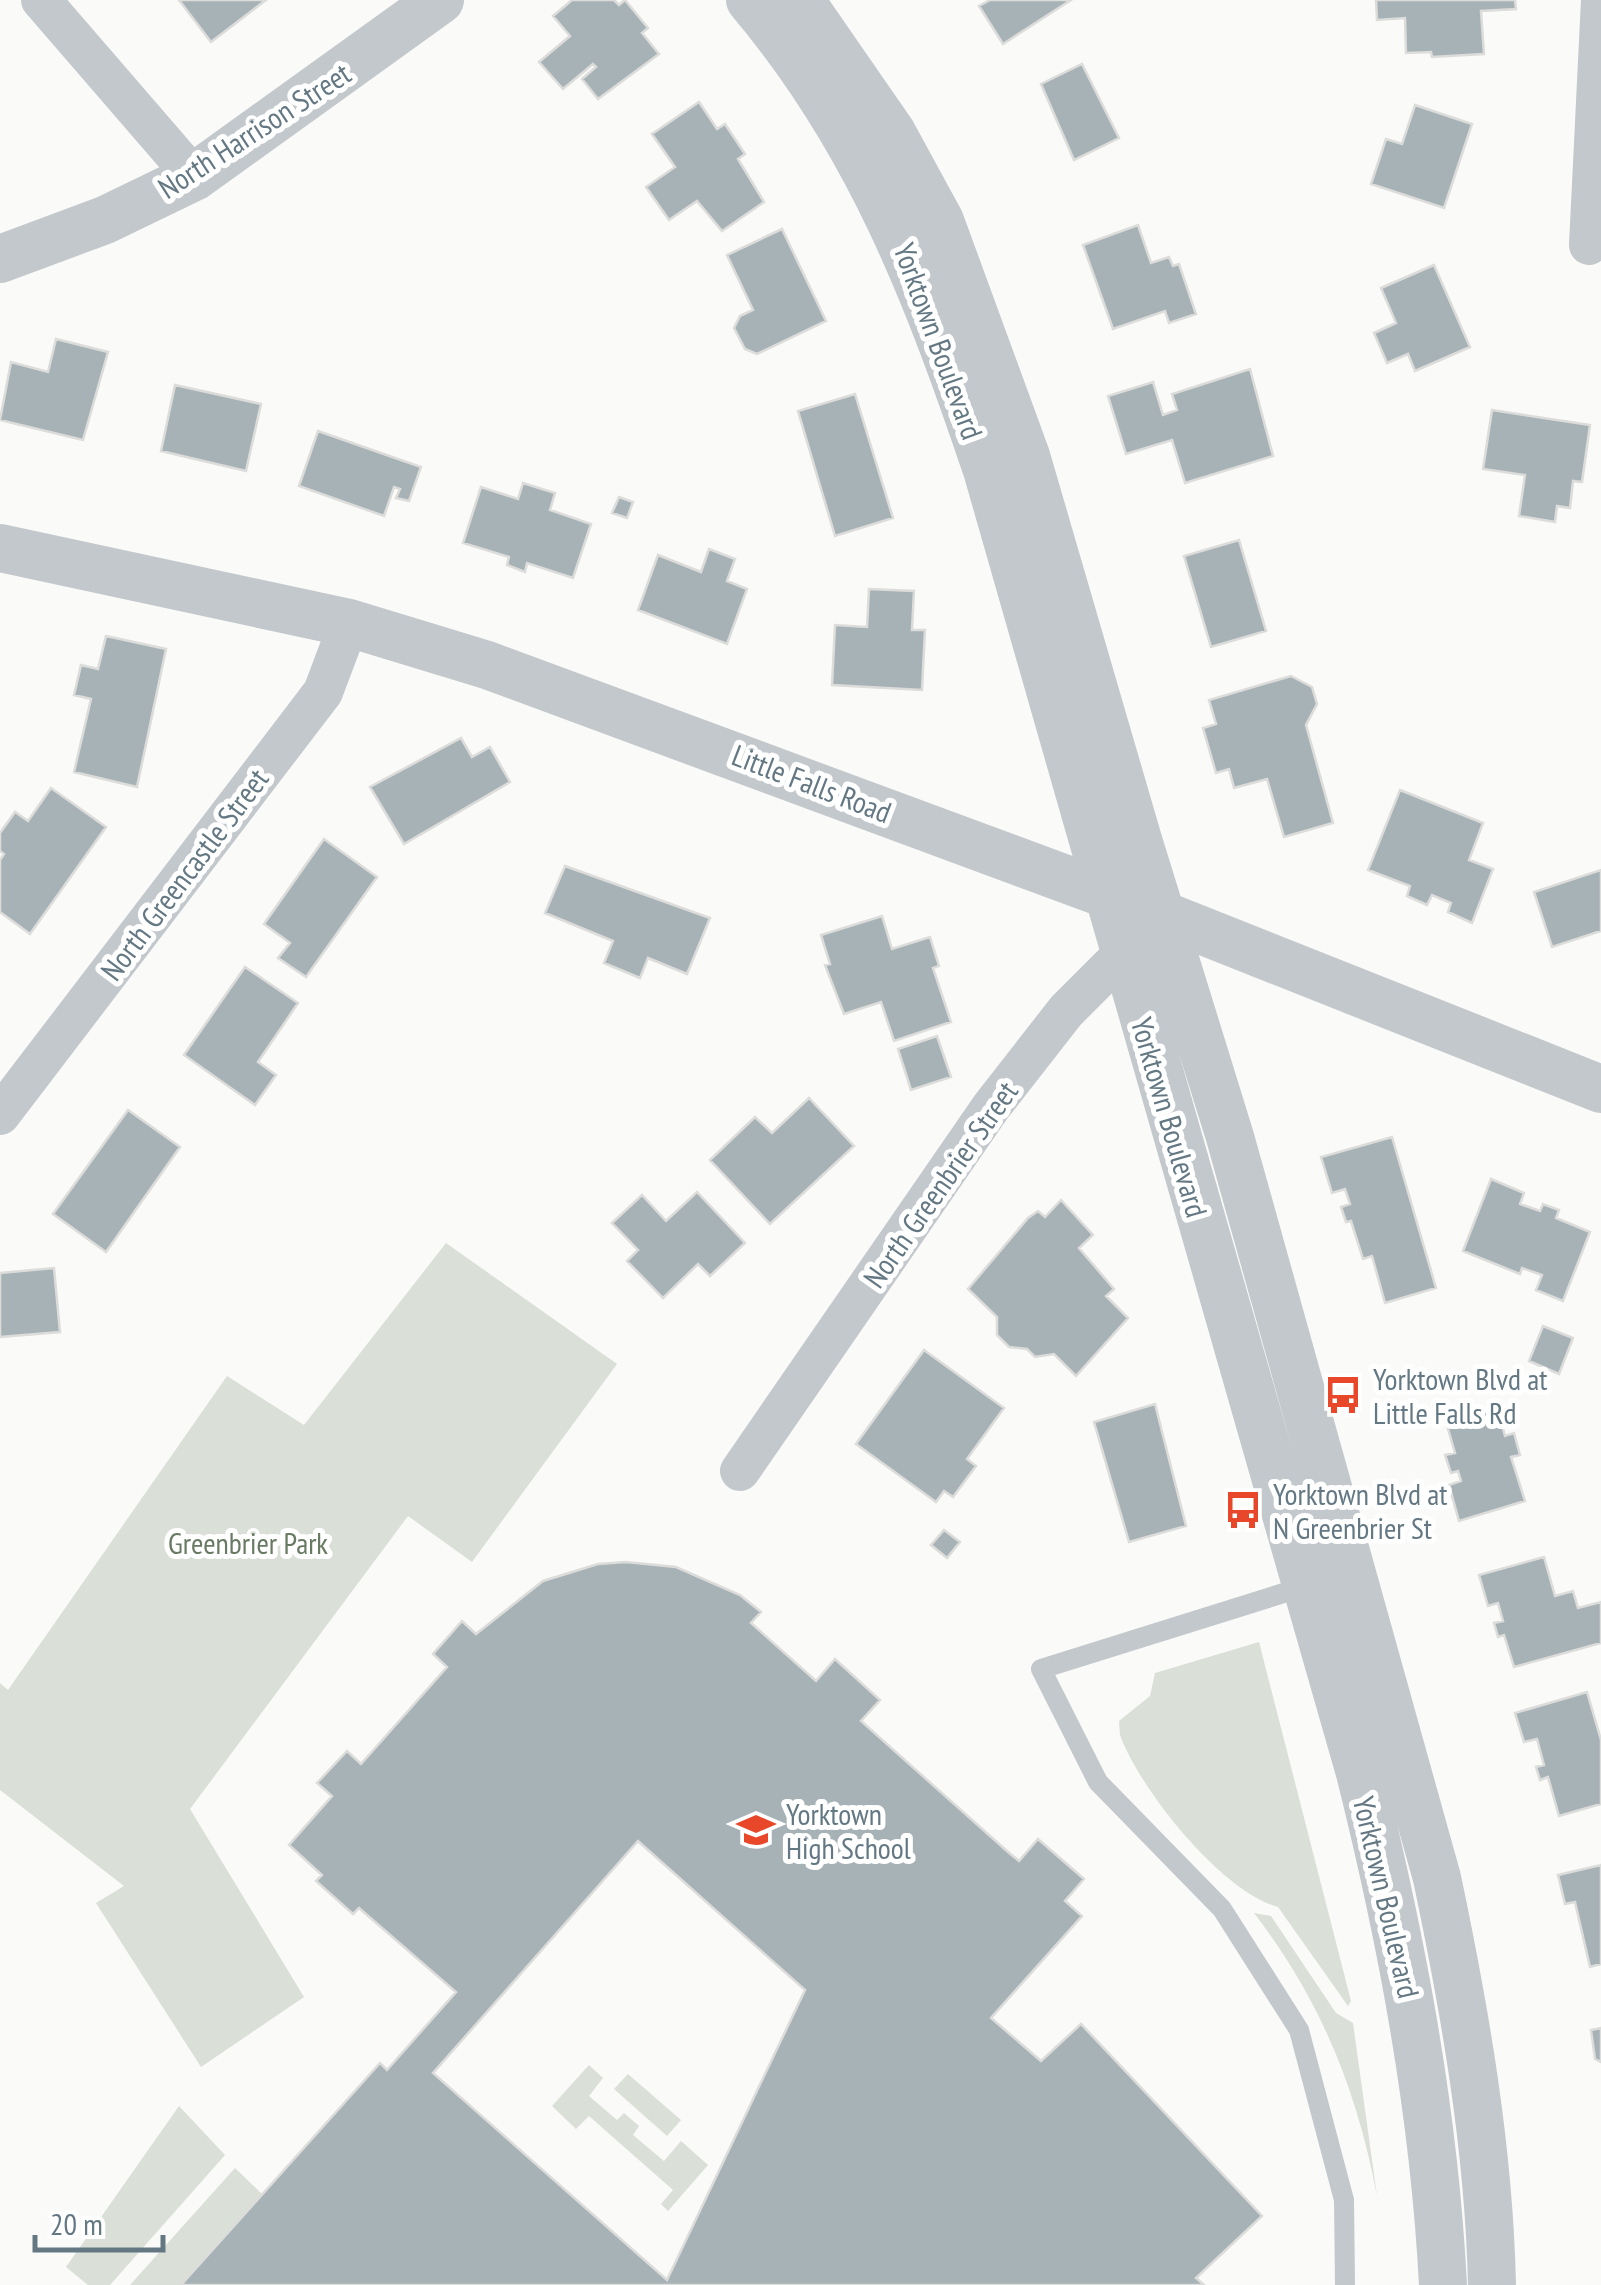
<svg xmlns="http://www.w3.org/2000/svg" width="1601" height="2285" font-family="'PT Sans Narrow',sans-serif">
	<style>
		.green { fill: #dadfd7 }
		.building { fill: #a7b2b7; stroke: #dcdcda; stroke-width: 2.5; fill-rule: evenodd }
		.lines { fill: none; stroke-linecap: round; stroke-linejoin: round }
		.service { stroke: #c3c8cc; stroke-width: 20 }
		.minor { stroke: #c3c8cc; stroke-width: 40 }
		.tertiary { stroke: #c3c8cc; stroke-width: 48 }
		.labels { text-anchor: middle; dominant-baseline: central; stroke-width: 10; stroke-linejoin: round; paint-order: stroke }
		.street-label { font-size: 30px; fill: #647883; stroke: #fff }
		.poi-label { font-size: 30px; fill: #647883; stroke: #fff; text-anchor: start }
		.park-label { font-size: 30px; fill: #697a63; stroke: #fff }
	</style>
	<rect width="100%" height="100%" fill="#fafaf8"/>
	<path class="green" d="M446,1243L617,1364L472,1562L408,1516L190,1809L304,1997L201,2067L96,1903L124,1886L0,1790V1683L8,1690L227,1376L304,1425Z
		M1259,1642L1351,2001L1348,2006L1278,1907C1222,1892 1140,1790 1120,1735L1119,1721L1150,1696L1155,1673Z
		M1254,1913L1271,1916L1336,2013L1353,2023L1377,2196C1357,2089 1320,1999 1254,1913Z
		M589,2065L603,2078L589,2096L617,2120L624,2113L639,2126L633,2135L664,2161L681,2141L708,2165L668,2211L661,2204L673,2190L589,2116L576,2129L552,2106Z
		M628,2074L681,2120L667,2136L614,2089Z
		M179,2106L225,2155L110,2285H88L66,2267Z
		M235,2168L262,2194L181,2285H130Z"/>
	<path class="building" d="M179,0H266L211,42Z
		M572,0H614L619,5L625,0L648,28L642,33L659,54L598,99L582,79L596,67L593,64L563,89L539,62L570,36L553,16Z
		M990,0H1071L1003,44L979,6Z
		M1376,0H1515L1516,9L1481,11L1484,54L1432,57L1431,52L1406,53L1405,18L1377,20Z
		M1082,64L1119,138L1074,160L1041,84Z
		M699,102L717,129L725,124L745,154L738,159L764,202L722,231L697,201L669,220L646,187L675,167L652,134Z
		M1415,105L1472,124L1444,208L1371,184L1386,139L1402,144Z
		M1138,225L1151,263L1169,257L1173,266L1179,264L1196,314L1169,323L1165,311L1113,329L1083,245Z
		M782,229L826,321L757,354L745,349L734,328L740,316L753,310L727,255Z
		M1434,265L1470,347L1415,371L1408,354L1387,363L1374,333L1396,323L1381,288Z
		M56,339L108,352L83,440L0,420L11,362L48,372Z
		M1250,369L1273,456L1185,483L1172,440L1126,454L1108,396L1153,382L1163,415L1177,410L1172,394Z
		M175,385L261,404L246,471L161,451Z
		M855,394L893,518L835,536L798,411Z
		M1492,410L1590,425L1582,482L1573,481L1570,508L1557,506L1555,522L1519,516L1525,475L1483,469Z
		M318,431L421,467L409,501L396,498L400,489L394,487L384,516L299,486Z
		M523,483L555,493L550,510L591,524L573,578L527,563L525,572L507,565L509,557L463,543L481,487L518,499Z
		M619,497L633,502L627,518L612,513Z
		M1239,540L1266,631L1211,647L1184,556Z
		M709,549L735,559L727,581L747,589L727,644L638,610L658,555L701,572Z
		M869,589L914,591L912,630H925L922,690L832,685L835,625L867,627Z
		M106,636L166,649L137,787L74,772L91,699L74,695L81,665L98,669Z
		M1291,676L1312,687L1317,704L1306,725L1333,823L1284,837L1267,779L1234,788L1229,769L1216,773L1203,728L1216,724L1209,700Z
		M461,738L472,757L490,747L510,782L404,844L370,787Z
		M51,788L106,827L30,934L0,912V860L4,854L0,851V833L15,812L28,821Z
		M1400,790L1483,823L1469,860L1493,869L1472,923L1448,912L1451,903L1432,895L1427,905L1407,896L1410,886L1368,870Z
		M324,839L377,877L306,977L278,958L290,943L264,924Z
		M565,866L710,918L687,974L648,958L640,978L604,963L613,941L545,913Z
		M1601,870V931L1552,947L1534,892Z
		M882,916L892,949L930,937L939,966L933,968L951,1022L894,1041L881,1002L844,1014L825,965L830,964L821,935Z
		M245,967L298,1003L258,1062L276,1075L255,1105L184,1055Z
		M937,1036L951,1077L911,1090L898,1049Z
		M809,1098L854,1146L770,1224L710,1160L755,1117L772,1133Z
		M128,1110L180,1147L106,1252L53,1214Z
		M1392,1137L1436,1288L1385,1303L1372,1256L1363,1259L1351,1221L1346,1222L1341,1207L1350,1204L1345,1189L1332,1193L1321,1157Z
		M1491,1179L1524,1193L1520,1204L1540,1211L1543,1204L1559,1210L1556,1218L1590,1232L1563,1301L1536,1290L1542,1275L1522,1268L1520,1274L1463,1251Z
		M697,1192L745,1243L710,1276L698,1264L663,1298L627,1261L638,1250L612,1223L642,1195L666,1221Z
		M1061,1200L1093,1235L1079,1248L1114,1289L1106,1296L1128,1318L1076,1376L1054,1354L1035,1357L1027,1349L1009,1347L997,1335V1317L968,1289L1028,1218L1038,1211L1045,1217Z
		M54,1268L60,1332L0,1337V1273Z
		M1543,1326L1573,1338L1559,1374L1529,1361Z
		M924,1350L1004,1408L967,1459L976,1466L953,1497L944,1491L936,1502L856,1444Z
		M1155,1404L1186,1526L1129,1542L1094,1422Z
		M1497,1407L1505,1436L1514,1433L1520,1455L1511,1457L1525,1501L1459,1521L1449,1485L1461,1481L1458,1471L1451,1473L1445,1455L1455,1453L1446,1422Z
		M944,1530L960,1542L947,1558L931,1545Z
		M1544,1557L1555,1596L1573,1591L1578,1608L1601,1602V1643L1514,1667L1504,1635L1498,1637L1494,1623L1503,1621L1498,1603L1488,1606L1479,1575Z
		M626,1562L676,1567L740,1595L761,1612L751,1623L816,1681L835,1659L880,1700L861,1721L1008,1852L1019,1861L1038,1839L1084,1879L1065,1901L1082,1916L991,2018L1041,2061L1081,2024L1262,2216L1196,2278L1204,2285H181L380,2063L387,2070L456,1992L359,1908L353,1914L316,1881L322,1875L289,1845L332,1796L317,1783L347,1751L361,1764L447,1667L433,1654L462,1621L476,1634L543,1581L598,1564ZM638,1841L805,1990L667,2280L433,2073Z
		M1587,1692L1601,1740V1804L1559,1816L1548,1777L1540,1780L1536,1767L1544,1765L1537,1739L1524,1742L1515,1713Z
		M1601,1865V1964L1590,1967L1575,1902L1565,1904L1558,1875Z
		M1601,2028V2062L1595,2059L1591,2030Z"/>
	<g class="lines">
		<path class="service" d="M1306,1586L1041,1669L1098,1782L1222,1909L1299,2030L1344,2200L1345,2285"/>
		<path class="minor" d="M41,0L194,177
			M1589,245L1601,0
			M0,1115L323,692L349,623
			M740,1471L991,1107L1066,1011L1145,932"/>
		<path class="tertiary" d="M750,0C870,142 928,296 987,470L1360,1773C1402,1941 1434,2111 1443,2285
			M800,0L892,133L940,221L1026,456L1138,840L1230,1137L1437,1878C1465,2011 1489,2148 1492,2285
			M0,259L105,220L194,177L440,0
			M0,548L349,623L487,665L1163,915L1601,1089"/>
	</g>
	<defs>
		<g id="bus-bare" transform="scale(3)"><path d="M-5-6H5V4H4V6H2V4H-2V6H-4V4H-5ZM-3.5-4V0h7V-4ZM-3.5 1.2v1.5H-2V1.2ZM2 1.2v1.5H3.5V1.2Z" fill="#e84829" stroke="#fff" stroke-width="2.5" paint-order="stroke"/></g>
		<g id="school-bare" transform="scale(3)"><path d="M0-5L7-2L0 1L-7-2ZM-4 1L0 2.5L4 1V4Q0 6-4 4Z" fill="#e84829" stroke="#fff" stroke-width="2.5" paint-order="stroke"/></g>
	</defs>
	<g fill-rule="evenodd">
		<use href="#bus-bare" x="1343" y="1395"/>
		<use href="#bus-bare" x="1243" y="1510"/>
		<use href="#school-bare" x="756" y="1830"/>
	</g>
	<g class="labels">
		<g class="street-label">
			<text transform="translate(254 130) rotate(-33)">North Harrison Street</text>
			<text transform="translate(939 341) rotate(70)">Yorktown Boulevard</text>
			<text transform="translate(812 783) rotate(21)">Little Falls Road</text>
			<text transform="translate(184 874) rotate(-53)">North Greencastle Street</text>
			<text transform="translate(1170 1117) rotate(74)">Yorktown Boulevard</text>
			<text transform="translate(940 1184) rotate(-55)">North Greenbrier Street</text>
			<text transform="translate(1387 1897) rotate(77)">Yorktown Boulevard</text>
		</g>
		<g class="poi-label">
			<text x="1373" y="1378">Yorktown Blvd at<tspan x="1373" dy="34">Little Falls Rd</tspan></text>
			<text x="1273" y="1493">Yorktown Blvd at<tspan x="1273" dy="34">N Greenbrier St</tspan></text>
			<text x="786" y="1813">Yorktown<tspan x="786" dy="34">High School</tspan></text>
		</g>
		<g class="park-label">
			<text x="248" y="1542">Greenbrier Park</text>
		</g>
	</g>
	<path d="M35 2235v15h128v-15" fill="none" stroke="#647883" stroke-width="5"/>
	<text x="50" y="2235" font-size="30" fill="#647883" stroke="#ffffff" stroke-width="8" paint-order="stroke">20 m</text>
</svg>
